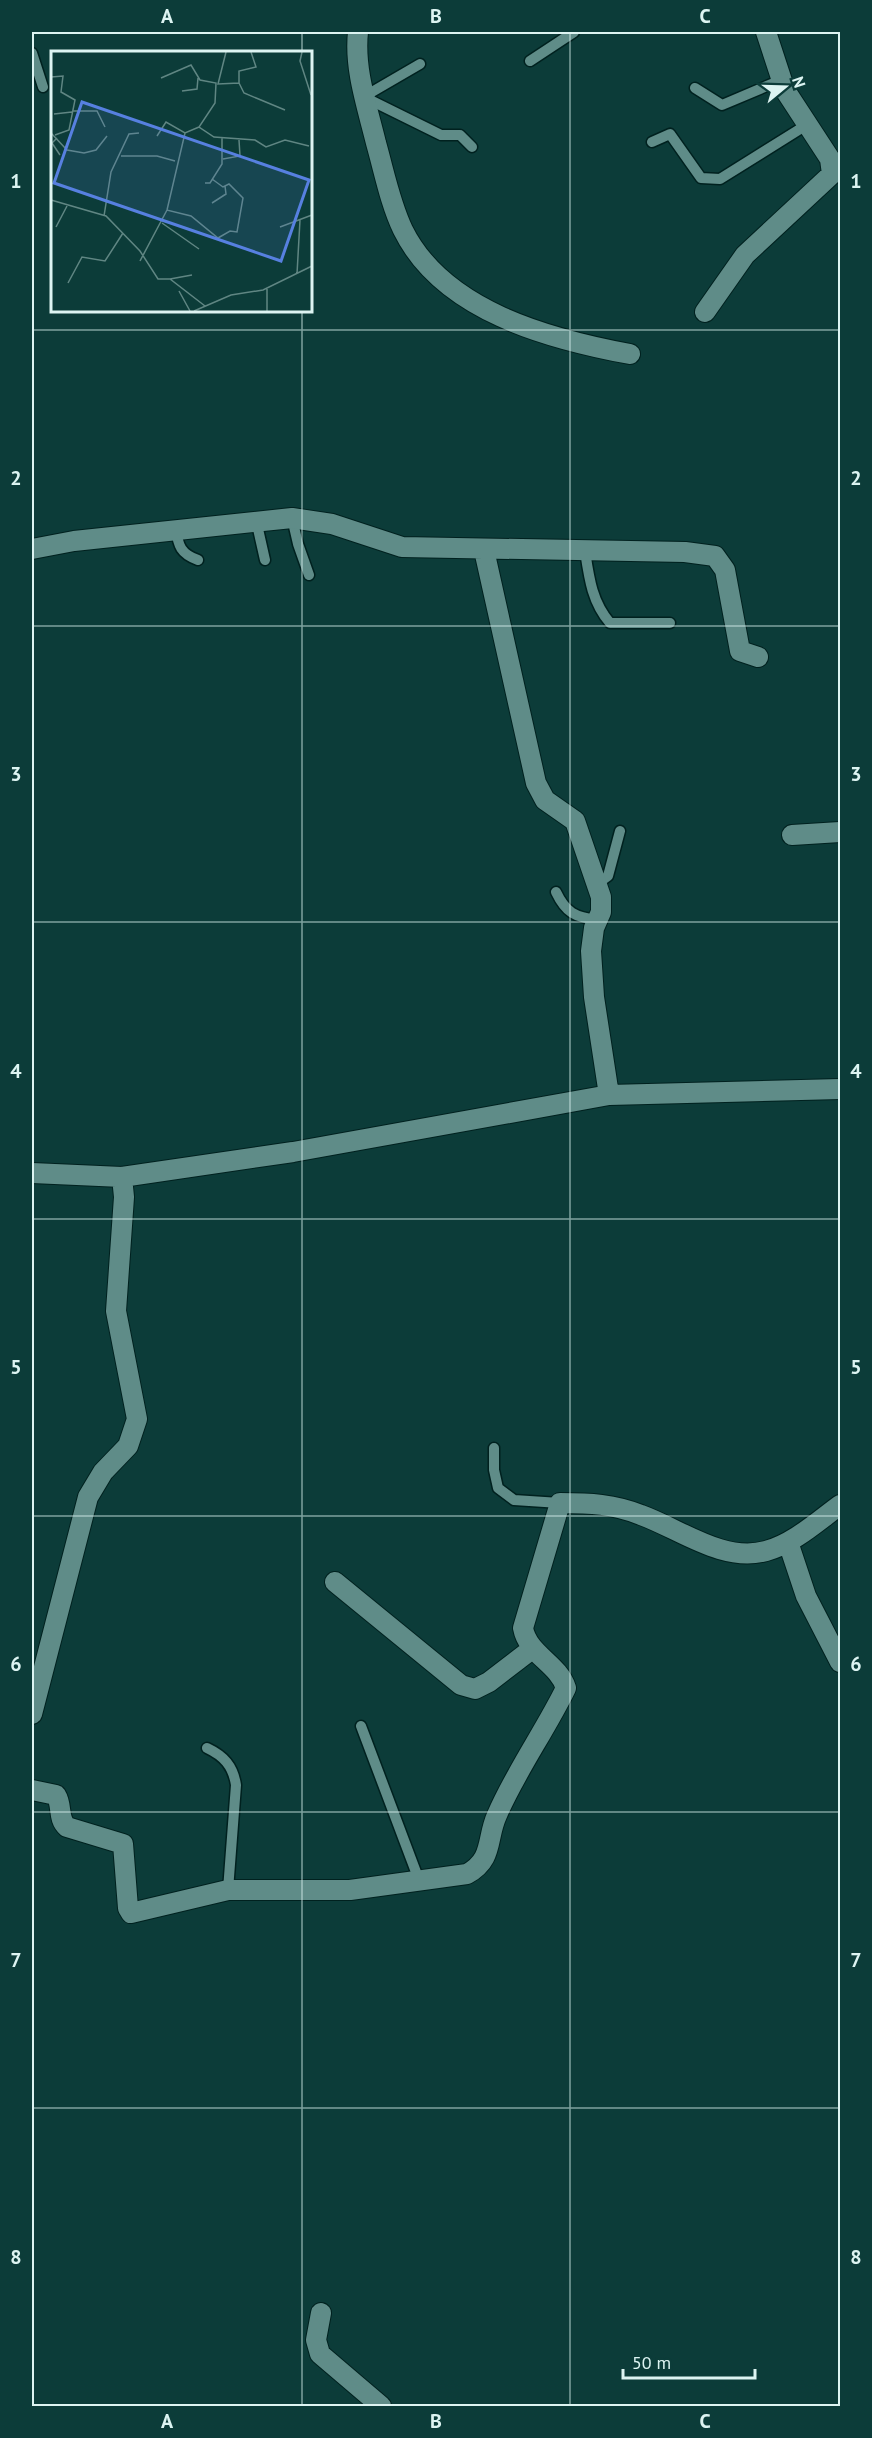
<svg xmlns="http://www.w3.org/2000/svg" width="872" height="2438" font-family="'PT Sans',sans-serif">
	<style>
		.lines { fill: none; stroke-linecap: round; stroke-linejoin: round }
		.service-casing { stroke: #00211f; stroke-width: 13 }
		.minor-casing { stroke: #00211f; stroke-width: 22 }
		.service { stroke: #5f8c88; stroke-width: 10 }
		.minor { stroke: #5f8c88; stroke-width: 20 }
		.grid { fill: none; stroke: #ddf4f2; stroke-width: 1.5; stroke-opacity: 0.55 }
		.inset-road { fill: none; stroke: #608683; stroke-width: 1.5 }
		.view { fill: #5780e0; fill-opacity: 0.15; stroke: #5780e0; stroke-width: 3 }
		.inset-edge { fill: none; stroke: #ddf4f2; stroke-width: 3 }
		.neatline { fill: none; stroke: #ddf4f2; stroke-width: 2 }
		.grid-label { font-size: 20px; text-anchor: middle; font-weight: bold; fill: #ddf4f2 }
	</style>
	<rect width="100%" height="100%" fill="#0c3c39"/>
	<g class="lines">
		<g class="service-casing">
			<path id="service" d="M32,53L43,87
				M530,61L574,32
				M695,88L722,105L781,80
				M365,96L420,64
				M366,98L441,135H460L472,147
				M652,142L670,134L701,178L720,179L808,124
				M292,518L298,544L309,575
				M256,520L265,560
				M176,529C178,546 181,554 198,560
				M585,551C589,578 592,602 610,623H670
				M597,884L608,876L620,831
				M556,892C566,913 575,917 597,920
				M494,1448V1470L498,1488L514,1500L560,1503
				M361,1726L419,1880
				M207,1748C224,1756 233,1766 236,1785L228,1890"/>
		</g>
		<g class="minor-casing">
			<path id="minor" d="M358,32C354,69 367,106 376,143C384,171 390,203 403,230C443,311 549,339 630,354
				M705,312L745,255L832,174L830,159L785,90L766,32
				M32,549L74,541L292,518L332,524L402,547L685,552L715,556L725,570L740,651L758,657
				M484,550L536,783L545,800L575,821L601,897V912L594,928L591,951L594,997L609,1095
				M792,835L840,832
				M32,1173L122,1177L124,1197L116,1311L137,1419L128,1446L103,1472L88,1497L32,1714
				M122,1177L293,1152L609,1095L840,1089
				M788,1542L806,1596L840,1662
				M335,1582L461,1685L475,1689L489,1682L532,1649
				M32,1790L56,1795C63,1806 57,1818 67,1827L123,1844L128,1908L131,1913L228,1890H350L467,1874C494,1859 486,1839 497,1815C516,1771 545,1731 566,1688C558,1663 528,1655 523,1628L560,1503C589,1503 614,1504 641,1515C680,1529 723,1563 766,1551C793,1544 818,1521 840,1505
				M321,2313L316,2340L320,2354L381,2406"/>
		</g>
		<use href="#service" class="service"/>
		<use href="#minor" class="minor"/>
	</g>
	<path class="grid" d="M302,32V52M570,32V2406M302,310V2406M32,330H840M32,626H840M32,922H840M32,1219H840M32,1516H840M32,1812H840M32,2108H840"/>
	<g transform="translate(51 51)">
		<rect width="261" height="261" fill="#0c3c39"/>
		<path class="inset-road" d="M175,1L167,33L188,32V20L205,16L200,1M251,1L249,10L260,44M0,26L12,25L10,41L24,49L18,79L4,84M110,27L140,14L149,29L165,32L164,52L148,76L163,86L204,89L215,96L234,89L258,95M188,32L193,42L234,59M131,40L146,38L147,27M22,60H46L54,76M3,63L21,61M0,82L16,99L33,102L45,99L56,85M106,85L115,71L134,82L148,76M6,87L1,92L9,104M70,105H106L124,110M172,108L189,105L188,89M154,132H159L171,113V87M0,149L55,165L89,200L107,228H119L154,255M161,152L175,143L174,135M116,159L134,82M53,165L60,121L78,83L88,82M111,172L148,198M5,176L16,155M229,176L261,164M89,210L116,159L140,165L167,187L179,180L186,181L192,147L178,133L172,136L161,128M246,223L249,169M119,228L141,224M17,232L31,206L54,210L72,182M216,237V260M128,240L139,260M143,260L180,244L212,239L261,215"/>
		<path class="view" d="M31,51L258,129L230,210L3,132Z"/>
		<rect width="261" height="261" class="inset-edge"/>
	</g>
	<rect width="872" height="2438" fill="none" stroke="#0c3c39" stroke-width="66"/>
	<g transform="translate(785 87) rotate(71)" stroke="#0c3c39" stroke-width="4.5" paint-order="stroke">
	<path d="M0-4.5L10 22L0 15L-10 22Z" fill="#ddf4f2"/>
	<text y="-9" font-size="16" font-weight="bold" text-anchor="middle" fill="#ddf4f2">N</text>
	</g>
	<path d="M623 2369v9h132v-9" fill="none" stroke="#ddf4f2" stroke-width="3"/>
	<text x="632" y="2369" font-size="18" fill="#ddf4f2" stroke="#0c3c39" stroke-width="4.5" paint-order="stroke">50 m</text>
	<rect x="33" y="33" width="806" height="2372" class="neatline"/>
	<g class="grid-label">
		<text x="167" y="23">A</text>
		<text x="436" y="23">B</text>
		<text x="705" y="23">C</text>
		<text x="16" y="188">1</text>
		<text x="856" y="188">1</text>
		<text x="16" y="485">2</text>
		<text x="856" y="485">2</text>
		<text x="16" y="781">3</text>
		<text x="856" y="781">3</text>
		<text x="16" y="1078">4</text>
		<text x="856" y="1078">4</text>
		<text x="16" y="1374">5</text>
		<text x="856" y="1374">5</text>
		<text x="16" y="1671">6</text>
		<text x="856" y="1671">6</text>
		<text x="16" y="1967">7</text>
		<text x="856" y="1967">7</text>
		<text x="16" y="2264">8</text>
		<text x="856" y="2264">8</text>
		<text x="167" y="2428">A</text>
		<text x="436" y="2428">B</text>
		<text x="705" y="2428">C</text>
	</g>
</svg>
